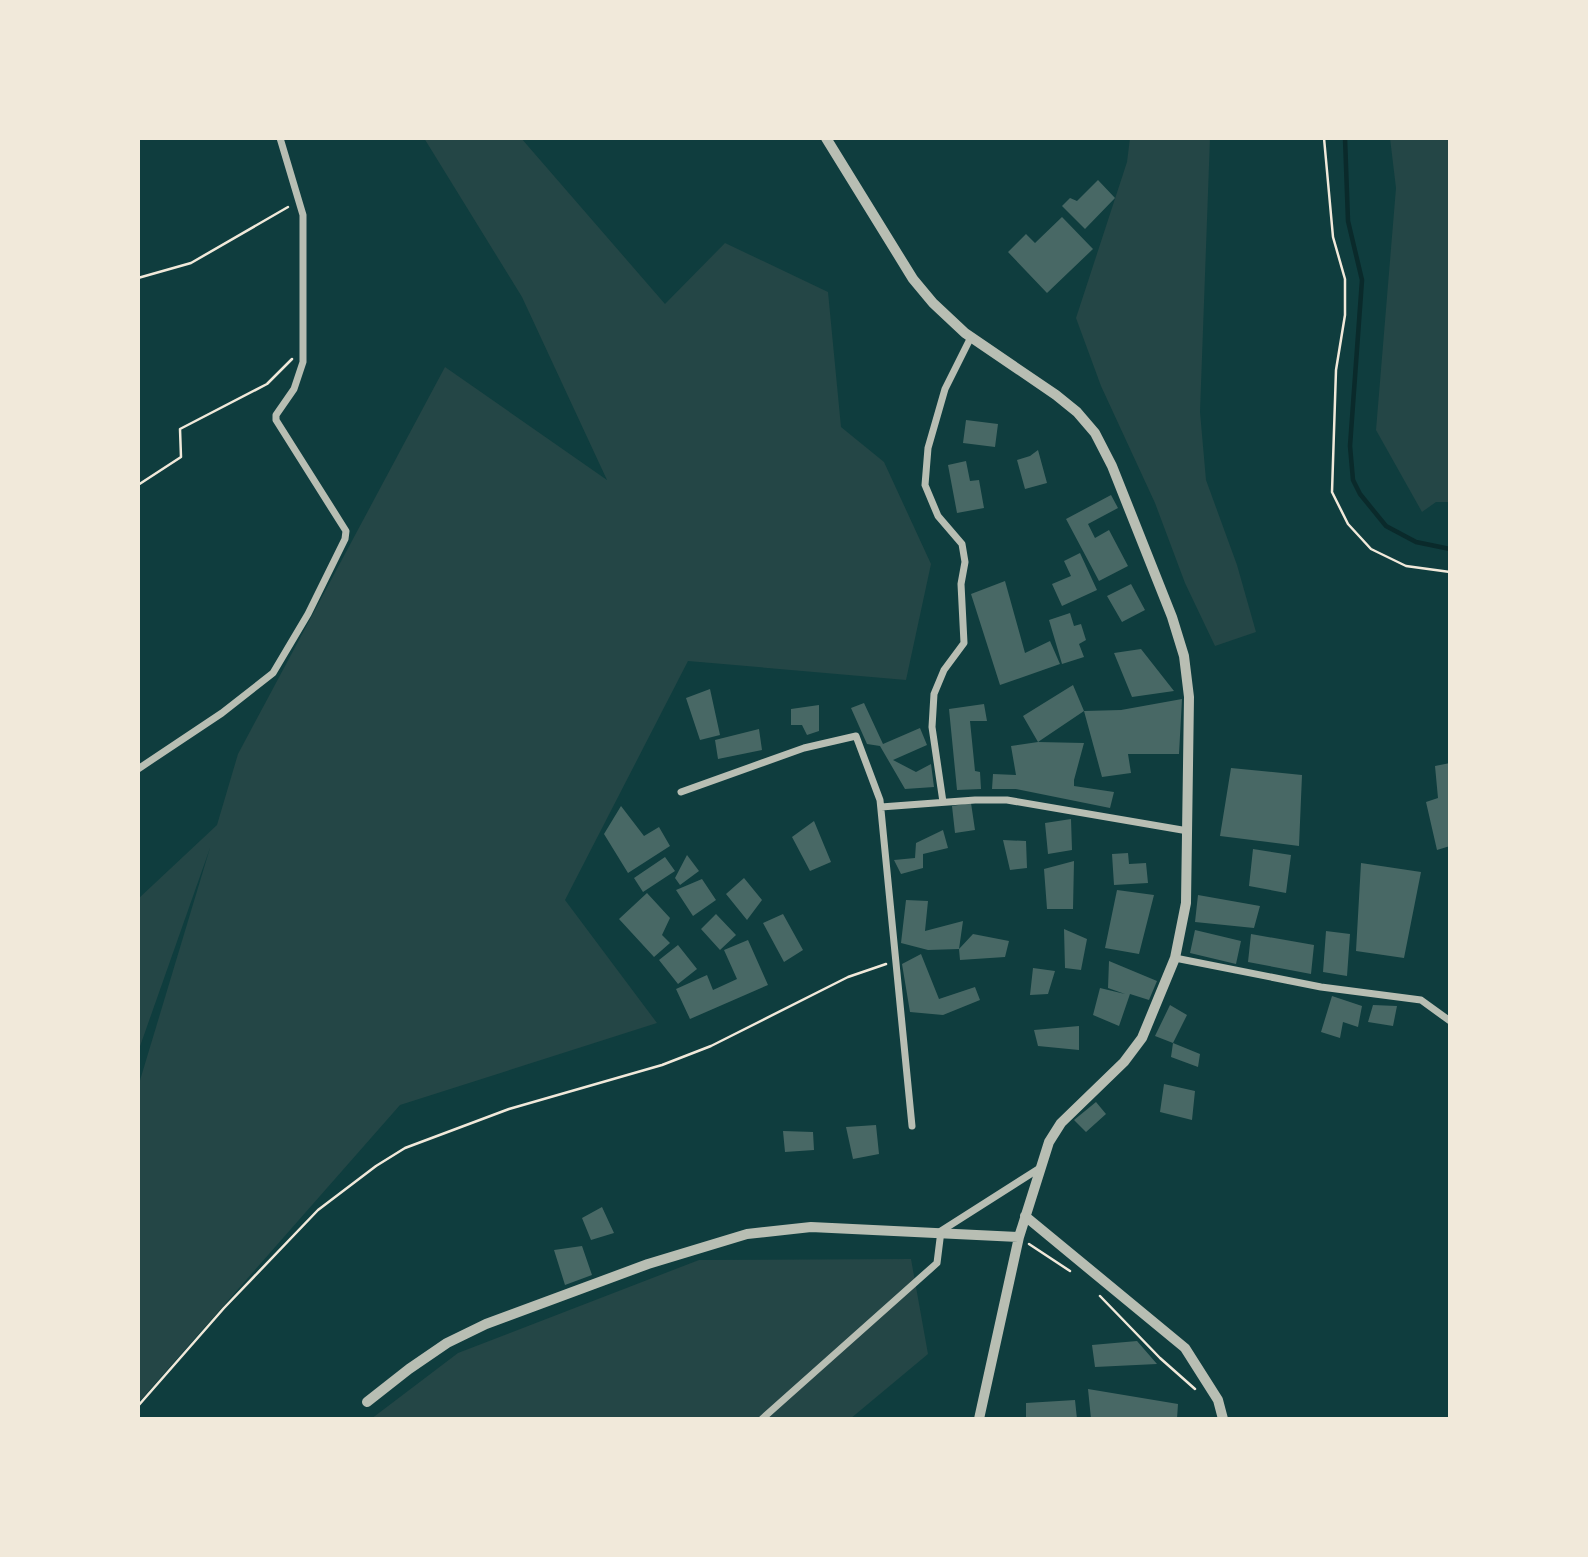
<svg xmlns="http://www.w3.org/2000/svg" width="1588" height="1557" font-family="'Varela Round',sans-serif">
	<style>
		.green { fill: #244646 }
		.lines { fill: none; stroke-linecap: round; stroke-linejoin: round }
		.stream { stroke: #0a2a2b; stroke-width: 4.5 }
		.building { fill: #486865 }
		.path { stroke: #f1e9da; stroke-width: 2.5 }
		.minor { stroke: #b8beb3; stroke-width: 7 }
		.tertiary { stroke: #b8beb3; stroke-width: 10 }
	</style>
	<rect width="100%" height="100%" fill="#0f3d3e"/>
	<path class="green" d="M424,138H521L665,304L725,243L828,292L841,427L884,462L931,564L906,680L688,661L565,900L657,1023L400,1105L138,1403V1087L210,848L138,1052V899L217,825L238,754L445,367L607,480L522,297Z
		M1130,138H1210L1200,412L1206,480L1237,565L1256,632L1215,646L1185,583L1155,503L1101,386L1076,318L1127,162Z
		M1390,138H1450V502H1436L1422,512L1376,430L1396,188Z
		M911,1259L928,1354L850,1419H371L458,1353L699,1260Z"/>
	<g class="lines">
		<path class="stream" d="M1345,138L1348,221L1362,280L1350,446L1353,480L1360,494L1386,526L1416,542L1450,549"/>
	</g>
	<path class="building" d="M1098,180L1115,198L1085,229L1062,206L1070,198L1077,201Z
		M1062,217L1093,249L1047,293L1008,252L1026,234L1035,243Z
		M966,420L998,424L995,447L963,443Z
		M1038,450L1047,483L1025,489L1017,460L1030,456Z
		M966,461L970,481L979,480L984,508L957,513L948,465Z
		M1111,495L1118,508L1088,524L1095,538L1109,530L1128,566L1099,581L1066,519Z
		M1080,553L1097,590L1062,606L1052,584L1071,576L1064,561Z
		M1005,581L1025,653L1050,641L1060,664L1000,685L971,594Z
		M1131,584L1145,610L1122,622L1107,596Z
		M1070,613L1074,626L1081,624L1086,640L1079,644L1084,657L1062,664L1049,620Z
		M1141,649L1174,691L1132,697L1114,653Z
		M1073,685L1084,711L1121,710L1182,699L1179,754H1128L1131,773L1102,777L1084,711L1038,742L1023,716Z
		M710,689L720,735L700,740L686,698Z
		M864,703L883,744L920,728L927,745L893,760L916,772L931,764L934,787L905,789L880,746L867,744L851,708Z
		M984,704L987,721H970L975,771L980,772L981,789L957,790L949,709Z
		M819,705V731L807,735L802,725H791V709Z
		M759,729L762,750L718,759L715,740Z
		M1038,742L1084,743L1074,780V786L1114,792L1110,808L1016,789H992L993,774L1016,775L1011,746Z
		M1450,763V846L1437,850L1426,802L1438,798L1435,766Z
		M1231,768L1302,775L1299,846L1220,836Z
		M971,803L975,830L955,833L952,806Z
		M621,806L644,836L659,827L670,846L628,873L604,834Z
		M1071,819L1072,850L1048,854L1045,823Z
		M814,821L831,862L810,871L792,837Z
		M943,830L948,848L923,854V868L901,874L894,860L915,858L916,843Z
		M1003,840L1026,841L1027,868L1010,870Z
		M1253,849L1291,855L1286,893L1249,886Z
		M1128,853L1129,864L1146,863L1148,883L1114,885L1112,854Z
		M687,855L699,871L680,885L675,878Z
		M665,857L675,871L643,892L634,878Z
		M1074,861L1073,909H1047L1044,869Z
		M1361,863L1421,872L1404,958L1356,951Z
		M744,878L762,900L747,920L726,894Z
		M702,879L716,900L693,916L676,890Z
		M1117,890L1154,895L1139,954L1105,948Z
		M647,893L670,918L662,935L670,943L654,957L619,919Z
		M1198,895L1260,906L1254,928L1195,922Z
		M906,900L928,901L925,931L963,921L959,949L928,950L901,943Z
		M716,914L736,935L720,950L701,929Z
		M783,914L803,950L784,962L763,923Z
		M1064,929L1087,939L1081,970L1065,968Z
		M1195,930L1241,941L1236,964L1190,953Z
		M1326,931L1350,934L1347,976L1323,972Z
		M973,934L1009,941L1005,957L960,960L959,949Z
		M1251,934L1314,945L1311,974L1248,962Z
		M748,940L768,985L690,1019L676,989L707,975L713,990L737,979L724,950Z
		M678,945L697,969L678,984L659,960Z
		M921,954L939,999L975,987L980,1000L943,1015L910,1012L902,964Z
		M1109,961L1157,981L1149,1000L1130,994L1119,1026L1093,1015L1100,988L1125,994L1108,988Z
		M1033,968L1055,971L1048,994L1030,995Z
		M1332,996L1362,1006L1358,1027L1343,1022L1340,1038L1321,1032Z
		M1170,1005L1187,1015L1173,1043L1155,1036Z
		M1373,1005L1397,1006L1393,1026L1368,1022Z
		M1079,1026V1050L1038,1046L1034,1030Z
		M1173,1043L1200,1054L1198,1067L1171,1057Z
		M1164,1084L1195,1091L1192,1120L1160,1112Z
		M1096,1102L1106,1114L1086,1132L1074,1120Z
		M876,1125L879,1154L853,1159L846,1127Z
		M783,1131L813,1132L814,1150L785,1152Z
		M602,1207L614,1233L591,1240L582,1218Z
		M582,1246L592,1275L565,1285L554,1250Z
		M1137,1341L1157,1364L1095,1367L1092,1345Z
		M1088,1389L1178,1404L1177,1419H1091Z
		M1075,1400L1077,1419H1026V1403Z"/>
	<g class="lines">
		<path class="path" d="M1324,138L1333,237L1345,279V315L1336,370L1332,492L1348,524L1371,549L1406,566L1450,572
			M138,278L191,263L288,207
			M138,485L181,457L180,429L267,384L292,359
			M1029,1244L1070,1271
			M1100,1296L1160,1358L1195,1389
			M138,1406L224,1308L318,1210L376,1166L405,1148L509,1109L662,1065L711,1046L848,977L886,964"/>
		<path class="minor" d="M138,769L222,713L273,673L308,614L345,539L346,531L276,420V415L294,389L303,362V215L280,138
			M681,792L804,748L856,736L880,800L912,1126
			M943,802L932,727L934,694L944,670L964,643L961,584L965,562L962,544L938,516L925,485L928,448L945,389L971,337
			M881,807L975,800H1007L1188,831
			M1175,958L1321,987L1421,1000L1450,1021
			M762,1419L937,1263L941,1231L1040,1168"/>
		<path class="tertiary" d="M826,138L913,279L933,303L965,333L1056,395L1077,412L1095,433L1112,466L1172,617L1184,656L1189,697L1186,903L1175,958L1142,1038L1124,1062L1061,1123L1049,1142L1019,1237L979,1419
			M1025,1216L1185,1348L1218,1400L1223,1419
			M367,1402L409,1369L447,1343L486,1324L648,1264L747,1234L811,1227L1019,1237"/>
	</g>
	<rect width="1588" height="1557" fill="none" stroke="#f1e9da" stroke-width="280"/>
</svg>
